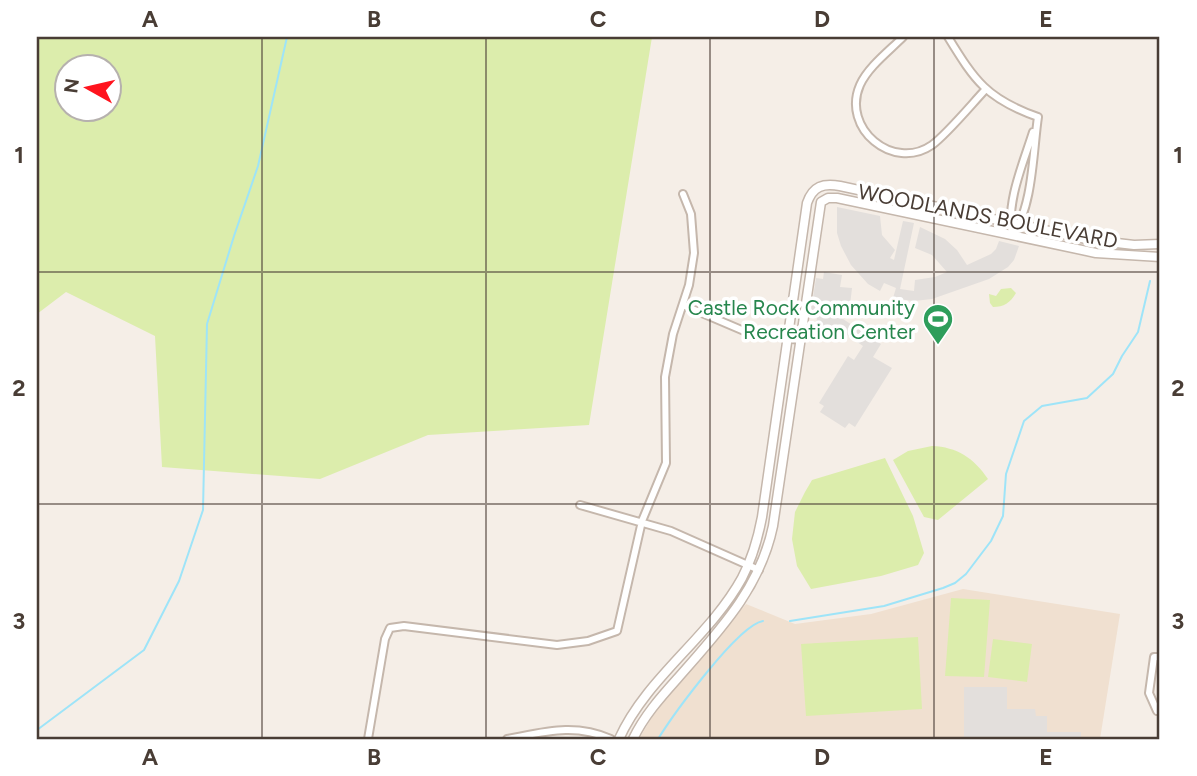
<svg xmlns="http://www.w3.org/2000/svg" width="1197" height="776" font-family="Figtree,sans-serif">
	<style>
		.education { fill: #f0e0d0 }
		.green { fill: #dcedac; fill-rule: evenodd }
		.parking { fill: #e3dfdc }
		.lines { fill: none; stroke-linecap: round; stroke-linejoin: round }
		.stream { stroke: #9ee4f8; stroke-width: 2 }
		.minor-casing { stroke: #c5b7ac; stroke-width: 10 }
		.tertiary-casing { stroke: #c5b7ac; stroke-width: 11 }
		.minor { stroke: #fff; stroke-width: 6 }
		.tertiary { stroke: #fff; stroke-width: 8 }
		.grid { fill: none; stroke: #493d35; stroke-width: 2; stroke-opacity: 0.55 }
		.labels { text-anchor: middle; dominant-baseline: central; stroke-width: 7; stroke-linejoin: round; paint-order: stroke }
		.street-label { font-size: 21px; fill: #493d35; stroke: #fff }
		.leisure-label { font-size: 21px; fill: #27864d; stroke: #fff; text-anchor: end }
		.neatline { fill: none; stroke: #493d35; stroke-width: 2.5 }
		.grid-label { font-size: 23px; text-anchor: middle; font-weight: bold; fill: #493d35 }
	</style>
	<rect width="100%" height="100%" fill="#f5eee7"/>
	<path class="education" d="M963,589L1120,614L1100,739H639L655,712L746,604L795,624L871,614Z"/>
	<path class="green" d="M37,37H652L589,425L428,435L320,479L162,467L155,336L66,292L37,314ZM108,66V108H66V66Z
		M1011,288L1016,293C1010,303 1004,307 993,307L990,303L989,294L996,296L1001,289Z
		M932,446C957,447 974,458 988,479L938,520L924,517L893,460L908,451Z
		M885,458L913,516L924,553L918,565L881,576L811,589L797,566L792,539L795,512L805,492L812,480Z
		M951,598L990,600L984,677L945,676Z
		M918,637L922,709L806,716L801,644Z
		M993,639L1032,644L1027,682L988,677Z"/>
	<path class="parking" d="M837,207L880,216L882,235L895,250L890,258L894,260L903,221L914,223L900,289L914,291L915,280L935,277L947,272L932,255L915,248L920,227L945,239L957,250L967,265L991,254L996,249L999,241L1019,246L1014,260L1008,267L989,279L932,299L914,301L898,299L893,298L896,288L884,283L880,291L868,284L851,265L841,246L837,233Z
		M824,272L842,275L840,287L852,288L849,314L841,313L840,317L881,344L873,357L892,368L855,427L849,423L845,428L820,412L824,406L819,403L848,356L854,360L863,346L838,329L816,326L817,318L810,317L816,278L823,279Z
		M964,687H1007V709H1035L1036,716H1047V732H1081V739H964Z"/>
	<g class="lines">
		<path class="stream" d="M790,621L884,606L943,588L955,583L966,574L991,541L1003,516L1006,474L1024,421L1042,406L1087,398L1113,374L1122,356L1138,332L1150,281
			M37,730L144,650L179,581L203,510L207,324L234,236L258,166L287,37
			M658,739C673,715 738,625 763,621"/>
		<g class="minor-casing">
			<path id="minor" d="M903,37C889,51 868,67 860,85C841,128 893,172 932,145C947,134 971,105 985,90
				M948,37C975,81 987,99 1038,117
				M1012,235C1033,209 1033,150 1038,117
				M1012,235C1006,202 1023,164 1033,132
				M683,305L744,331L799,340
				M580,505L671,531L759,570
				M1157,711L1149,693L1154,657H1160
				M368,739L385,639L390,628L404,626L557,645L588,641L617,631L642,521L666,463L665,377L673,334L689,285L694,253L691,214L683,194
				M507,739C545,732 574,723 611,739"/>
		</g>
		<g class="tertiary-casing">
			<path id="tertiary" d="M619,739C647,677 709,638 742,578C752,559 758,538 762,517L807,203C813,186 823,183 840,186L1091,240L1134,245L1160,244
				M633,739C644,716 660,698 677,679C718,632 760,589 773,526L821,202L828,198H837L1096,253L1160,257"/>
		</g>
		<use href="#minor" class="minor"/>
		<use href="#tertiary" class="tertiary"/>
	</g>
	<path class="grid" d="M262,37V739M486,37V739M710,37V739M934,37V739M37,272H1160M37,504H1160"/>
	<defs>
		<g id="stadium-pin" transform="scale(1.575)"><path d="M0 17L-7.5 6A9.5 9.5 0 1 1 7.5 6Z" fill="#2e9e5b" stroke="#fff"/><path d="M0-5a6.5 5 0 1 0 0 10a6.5 5 0 1 0 0-10ZM-3.5-1.8h7v3.6h-7Z" fill="#fff"/></g>
	</defs>
	<g fill-rule="evenodd">
		<use href="#stadium-pin" x="938" y="319"/>
	</g>
	<g class="labels">
		<g class="street-label">
			<text transform="translate(988 216) rotate(11)">WOODLANDS BOULEVARD</text>
		</g>
		<g class="leisure-label">
			<text x="915" y="307">Castle Rock Community<tspan x="915" dy="24">Recreation Center</tspan></text>
		</g>
	</g>
	<rect width="1197" height="776" fill="none" stroke="#ffffff" stroke-width="77"/>
	<g transform="translate(88 88) rotate(278)"><circle r="33" fill="#ffffff" stroke="#b6b1ae" stroke-width="2"/>
	<path d="M0-5L12 26L0 18L-12 26Z" fill="#ff141e"/>
	<text y="-10" font-size="19" font-weight="bold" text-anchor="middle" fill="#493d35">N</text>
	</g>
	<rect x="38" y="38" width="1120" height="700" class="neatline"/>
	<g class="grid-label">
		<text x="150" y="27">A</text>
		<text x="374" y="27">B</text>
		<text x="598" y="27">C</text>
		<text x="822" y="27">D</text>
		<text x="1046" y="27">E</text>
		<text x="19" y="163">1</text>
		<text x="1178" y="163">1</text>
		<text x="19" y="396">2</text>
		<text x="1178" y="396">2</text>
		<text x="19" y="629">3</text>
		<text x="1178" y="629">3</text>
		<text x="150" y="765">A</text>
		<text x="374" y="765">B</text>
		<text x="598" y="765">C</text>
		<text x="822" y="765">D</text>
		<text x="1046" y="765">E</text>
	</g>
</svg>
